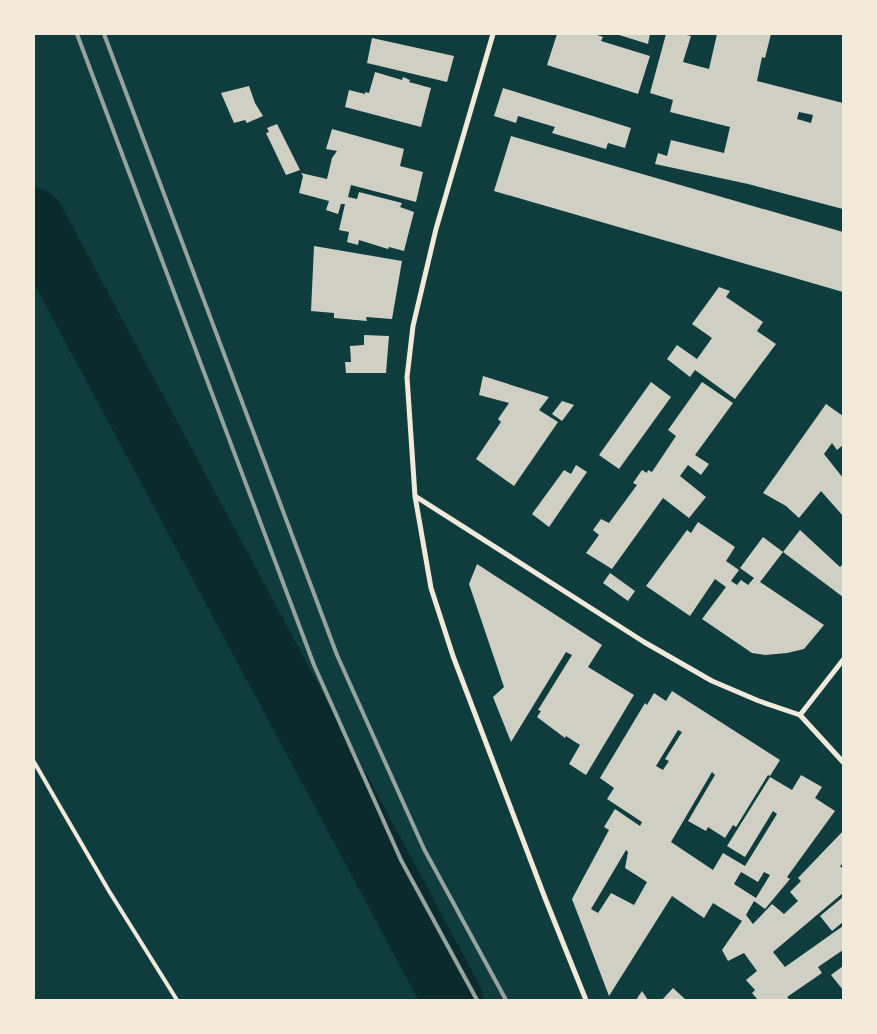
<svg xmlns="http://www.w3.org/2000/svg" width="877" height="1034" font-family="'Work Sans',sans-serif">
	<style>
		.lines { fill: none; stroke-linecap: round; stroke-linejoin: round }
		.river { stroke: #0a2a2b; stroke-width: 61 }
		.building { fill: #cfcfc3; fill-rule: evenodd }
		.service { stroke: #f1e9da; stroke-width: 4 }
		.minor { stroke: #f1e9da; stroke-width: 5 }
		.rail { stroke: #97a49c; stroke-width: 4 }
	</style>
	<rect width="100%" height="100%" fill="#0f3d3e"/>
	<g class="lines">
		<path class="river" d="M34,219L453,1000"/>
	</g>
	<path class="building" d="M557,34H579L584,35V34H594L603,37L601,41L650,56L638,94L547,65Z
		M616,34H650L648,44Z
		M666,34H682L691,36L683,62L709,69L717,34H771L765,58L762,57L757,81L843,103V209L748,184L655,164L658,153L667,156L671,140L724,153L730,127L670,112L673,100L650,93ZM799,112L813,115L811,123L797,119Z
		M372,38L454,56L447,82L367,63Z
		M375,72L402,80L403,77L410,80L409,82L431,88L421,127L345,107L349,90L365,94V92L369,93Z
		M249,86L255,103L263,116L247,123L245,120L234,123L221,93Z
		M503,88L631,128L625,148L608,143L606,149L552,133L555,127L518,116L516,123L494,116Z
		M277,124L300,170L286,175L266,133L269,132L267,128Z
		M332,129L404,149L400,166L423,172L416,202L351,185L348,197L357,199L359,192L402,203L400,207L414,212L404,251L389,247L388,249L359,240L358,245L347,242L349,232L339,230L345,204H341L338,214L326,210L329,201L299,193L303,176L301,173L327,179L332,158L337,151L326,149Z
		M511,136L843,232V292L494,191Z
		M314,246L402,261L392,319L366,317L367,321L334,318V313L311,311Z
		M719,287L730,291L726,297L763,322L757,331L776,344L735,399L695,370L690,377L667,359L677,345L697,359L712,338L692,324Z
		M364,335L389,336L386,373H346L345,362H351L350,346L364,345Z
		M483,376L549,397L539,410L558,422L514,486L476,459L501,422L498,419L509,403L479,395Z
		M651,382L671,397L619,469L599,455Z
		M702,382L733,403L695,455L709,464L701,475L688,465L680,476L706,497L689,518L663,498L612,569L586,553L599,535L593,530L601,519L609,523L637,485L633,483L642,470L647,473L648,470L652,472L676,436L668,430Z
		M562,401L574,405L562,421L552,414Z
		M826,404L843,416V445L837,450L832,443L824,454L843,478V516L821,491L799,518L786,506L763,493Z
		M576,465L587,472L549,527L532,514L564,470L571,474Z
		M698,522L735,547L726,561L739,570L731,581L737,585L741,580L748,585L754,578L740,568L763,537L783,552L760,582L824,625L804,649L787,653L765,655L752,653L702,619L726,587L715,579L690,616L646,586L687,530L691,533Z
		M800,530L840,567L843,564V597L783,552Z
		M477,564L602,645L588,667L634,695L586,775L569,764L580,745L566,736L565,738L537,717L541,711L538,710L572,655L566,652L511,742L493,697L504,687L469,584Z
		M610,573L635,591L628,601L603,583Z
		M672,691L780,760L770,776L768,775L736,827L733,825L725,838L708,827L706,831L688,821L715,775L712,772L671,842L713,870L723,853L745,866L777,814L773,811L745,857L727,846L770,777L792,790L801,775L822,787L815,798L835,811L787,877L790,879L765,909L754,901L746,915L753,924L772,904L784,914L798,901L790,892L801,881L798,878L843,831V863L840,866L843,869V893L773,952L785,967L843,926V950L818,967L822,973L787,997L790,1000H758L752,993L755,990L746,980L757,971L744,953L728,961L722,950L742,921L713,903L704,918L672,896L609,996L572,899L609,830L604,827L615,809L640,826L642,822L607,799L614,788L600,778L645,703L647,705L654,693L666,701ZM678,730L682,732L665,759L669,761L663,770L656,766ZM626,850L628,852L625,868L647,882L634,905L611,893L598,913L591,909ZM741,872L758,882L764,872L770,875L756,898L734,884Z
		M843,897V922L832,931L820,916Z
		M843,966V990L831,975Z
		M673,988L686,1000H662Z
		M642,991L648,1000H636Z"/>
	<g class="lines">
		<path class="service" d="M34,762L109,891L177,1000"/>
		<path class="minor" d="M493,34L436,229L413,326L407,377L415,496L431,588L453,656L545,898L586,1000
			M415,496L644,642L712,681L759,701L800,715L843,762
			M800,715L843,660"/>
		<path class="rail" d="M77,34L314,665L401,860L477,1000
			M104,34L337,655L424,849L506,1000"/>
	</g>
	<rect width="877" height="1034" fill="none" stroke="#f1e9da" stroke-width="70"/>
</svg>
